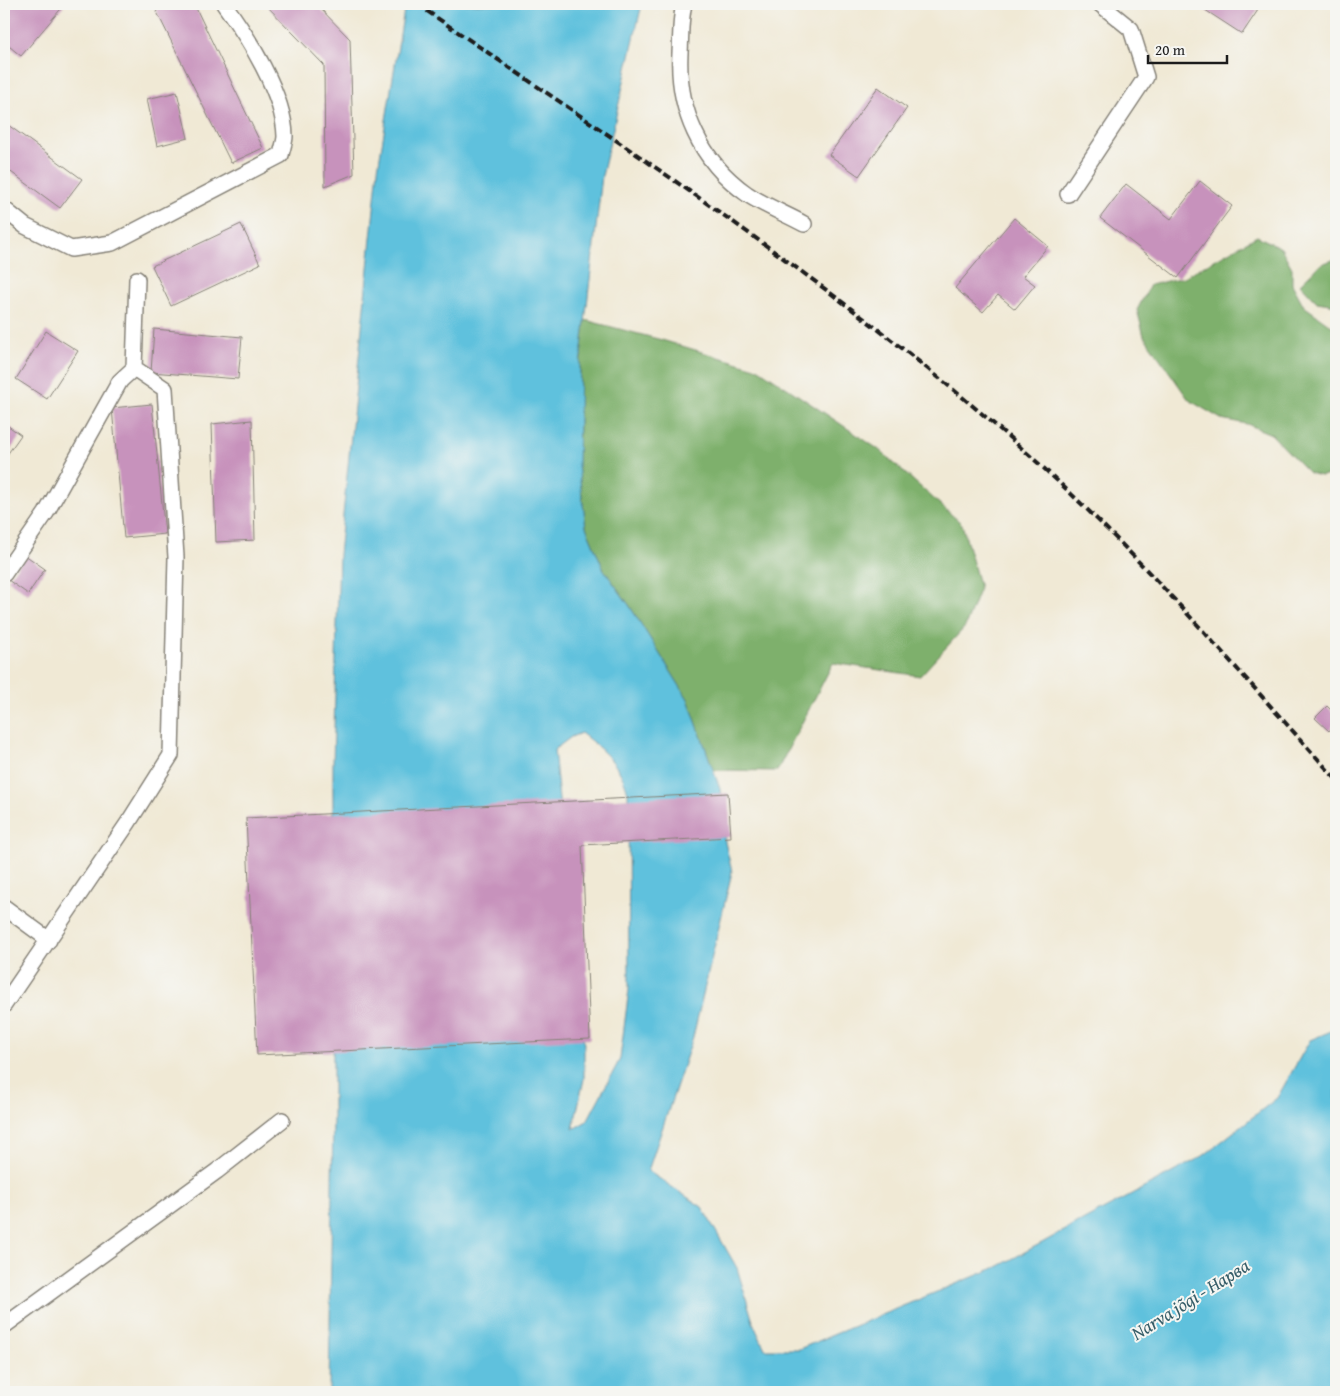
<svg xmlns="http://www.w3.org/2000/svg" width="1340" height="1396" font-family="'Gentium Book Plus',serif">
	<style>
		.forest { fill: #7eb06c; stroke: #4d6644 }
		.water { fill: #5fc1dd; stroke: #3e6e7c; fill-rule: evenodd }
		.building { fill: #c792bc }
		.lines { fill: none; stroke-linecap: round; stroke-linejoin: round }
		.lane-casing { stroke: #868278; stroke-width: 18 }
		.lane { stroke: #fff; stroke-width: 15 }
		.rail { stroke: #1c1c1c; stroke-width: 4; stroke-dasharray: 8 4; stroke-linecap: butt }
		.labels { text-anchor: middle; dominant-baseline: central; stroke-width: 4; stroke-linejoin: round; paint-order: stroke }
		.water-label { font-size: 19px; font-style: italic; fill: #375e69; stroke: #f6f6f2 }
	</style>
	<rect width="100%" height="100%" fill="#f6f6f2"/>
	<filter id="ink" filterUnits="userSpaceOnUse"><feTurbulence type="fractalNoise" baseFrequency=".02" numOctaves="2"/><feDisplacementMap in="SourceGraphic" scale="10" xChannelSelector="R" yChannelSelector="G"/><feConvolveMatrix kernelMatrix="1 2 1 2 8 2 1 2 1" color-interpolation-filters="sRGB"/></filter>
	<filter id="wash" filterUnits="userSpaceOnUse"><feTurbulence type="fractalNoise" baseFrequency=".0096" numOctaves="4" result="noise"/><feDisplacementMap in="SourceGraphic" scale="20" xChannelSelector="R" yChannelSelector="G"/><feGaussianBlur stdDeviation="1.12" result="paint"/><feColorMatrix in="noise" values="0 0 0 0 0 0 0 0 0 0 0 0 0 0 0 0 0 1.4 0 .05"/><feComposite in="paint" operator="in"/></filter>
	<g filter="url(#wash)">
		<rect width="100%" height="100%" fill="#f0e9d5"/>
		<path class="forest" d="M1257,236L1281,248L1292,268V284L1304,306L1336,329V474L1320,476L1309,473L1271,434L1247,424L1221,419L1189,400L1144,336L1137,310L1150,285L1184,277Z
			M1336,259V305L1317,302L1300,284L1321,264Z
			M585,320L662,340L759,369L878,449L962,524L980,588L965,627L920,676L833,663L777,771L713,770L688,699L629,605L604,570L586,527L578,465L580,365Z"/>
		<path class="water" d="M405,4H642L602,176L580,365L578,465L586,527L604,570L629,605L688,699L720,789L725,842L732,872L693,1037L648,1171L702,1207L737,1268L754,1325L765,1349H799L997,1267L1203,1156L1277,1098L1310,1040L1336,1029V1388L1327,1392H329L333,1119V765L339,555L378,169ZM581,733C603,750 621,765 628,793L629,989L620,1059L587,1121L573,1129L584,1079V1046L554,750L571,737Z"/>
		<g id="blocks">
			<path class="building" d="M4,4H65L21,56L4,42Z
				M153,4H194L263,148L231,163Z
				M265,4H316L350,39L354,174L325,186L324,65Z
				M1196,4H1248L1258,10L1242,34Z
				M878,87L907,108L859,176L829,155Z
				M177,92L188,138L157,146L147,99Z
				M4,122L82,179L60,208L4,167Z
				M1200,181L1232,206L1178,278L1100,218L1126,184L1171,219Z
				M1014,218L1048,246L1023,276L1035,285L1015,309L998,295L983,312L955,288Z
				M241,224L260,264L171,306L152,266Z
				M154,329L242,337L238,379L151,372Z
				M46,331L78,351L47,399L16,379Z
				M152,404L165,534L124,538L112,408Z
				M252,420L255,540L216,542L212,424Z
				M4,423L21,435L4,459Z
				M25,555L45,569L28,594L8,580Z
				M1327,706L1336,715V723L1329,731L1315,718Z
				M728,793L731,837L582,845L590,1039L257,1055L246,818Z"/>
		</g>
	</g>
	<g filter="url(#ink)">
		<use href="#blocks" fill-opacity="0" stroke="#868278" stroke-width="1"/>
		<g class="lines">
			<g class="lane-casing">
				<path id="lane" d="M684,4C680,20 681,37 680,53C677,109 700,161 747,194C765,206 786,214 804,224
					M1068,194L1146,77L1131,29L1100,4
					M4,209L25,226L71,249L112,243L281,155C282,149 285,142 285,136C284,94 248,37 224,4
					M4,574L46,513L120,381L134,368
					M4,907L49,940
					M4,1005L128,823L171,755L176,557L165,389L134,368L137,279
					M4,1326L217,1171L282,1120"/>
			</g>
			<use href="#lane" class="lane"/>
			<path class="rail" d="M417,4C624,147 839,285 1027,453C1139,553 1236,669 1336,779"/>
		</g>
	</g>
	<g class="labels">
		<g class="water-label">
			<text transform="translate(1190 1299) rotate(-32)">Narva jõgi - Нарва</text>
		</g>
	</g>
	<rect width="1340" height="1396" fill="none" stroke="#f6f6f2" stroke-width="20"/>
	<path d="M1148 55v8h79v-8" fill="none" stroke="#1c1c1c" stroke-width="2.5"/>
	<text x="1155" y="55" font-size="15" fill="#1c1c1c" stroke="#f6f6f2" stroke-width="4" paint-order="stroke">20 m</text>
</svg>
